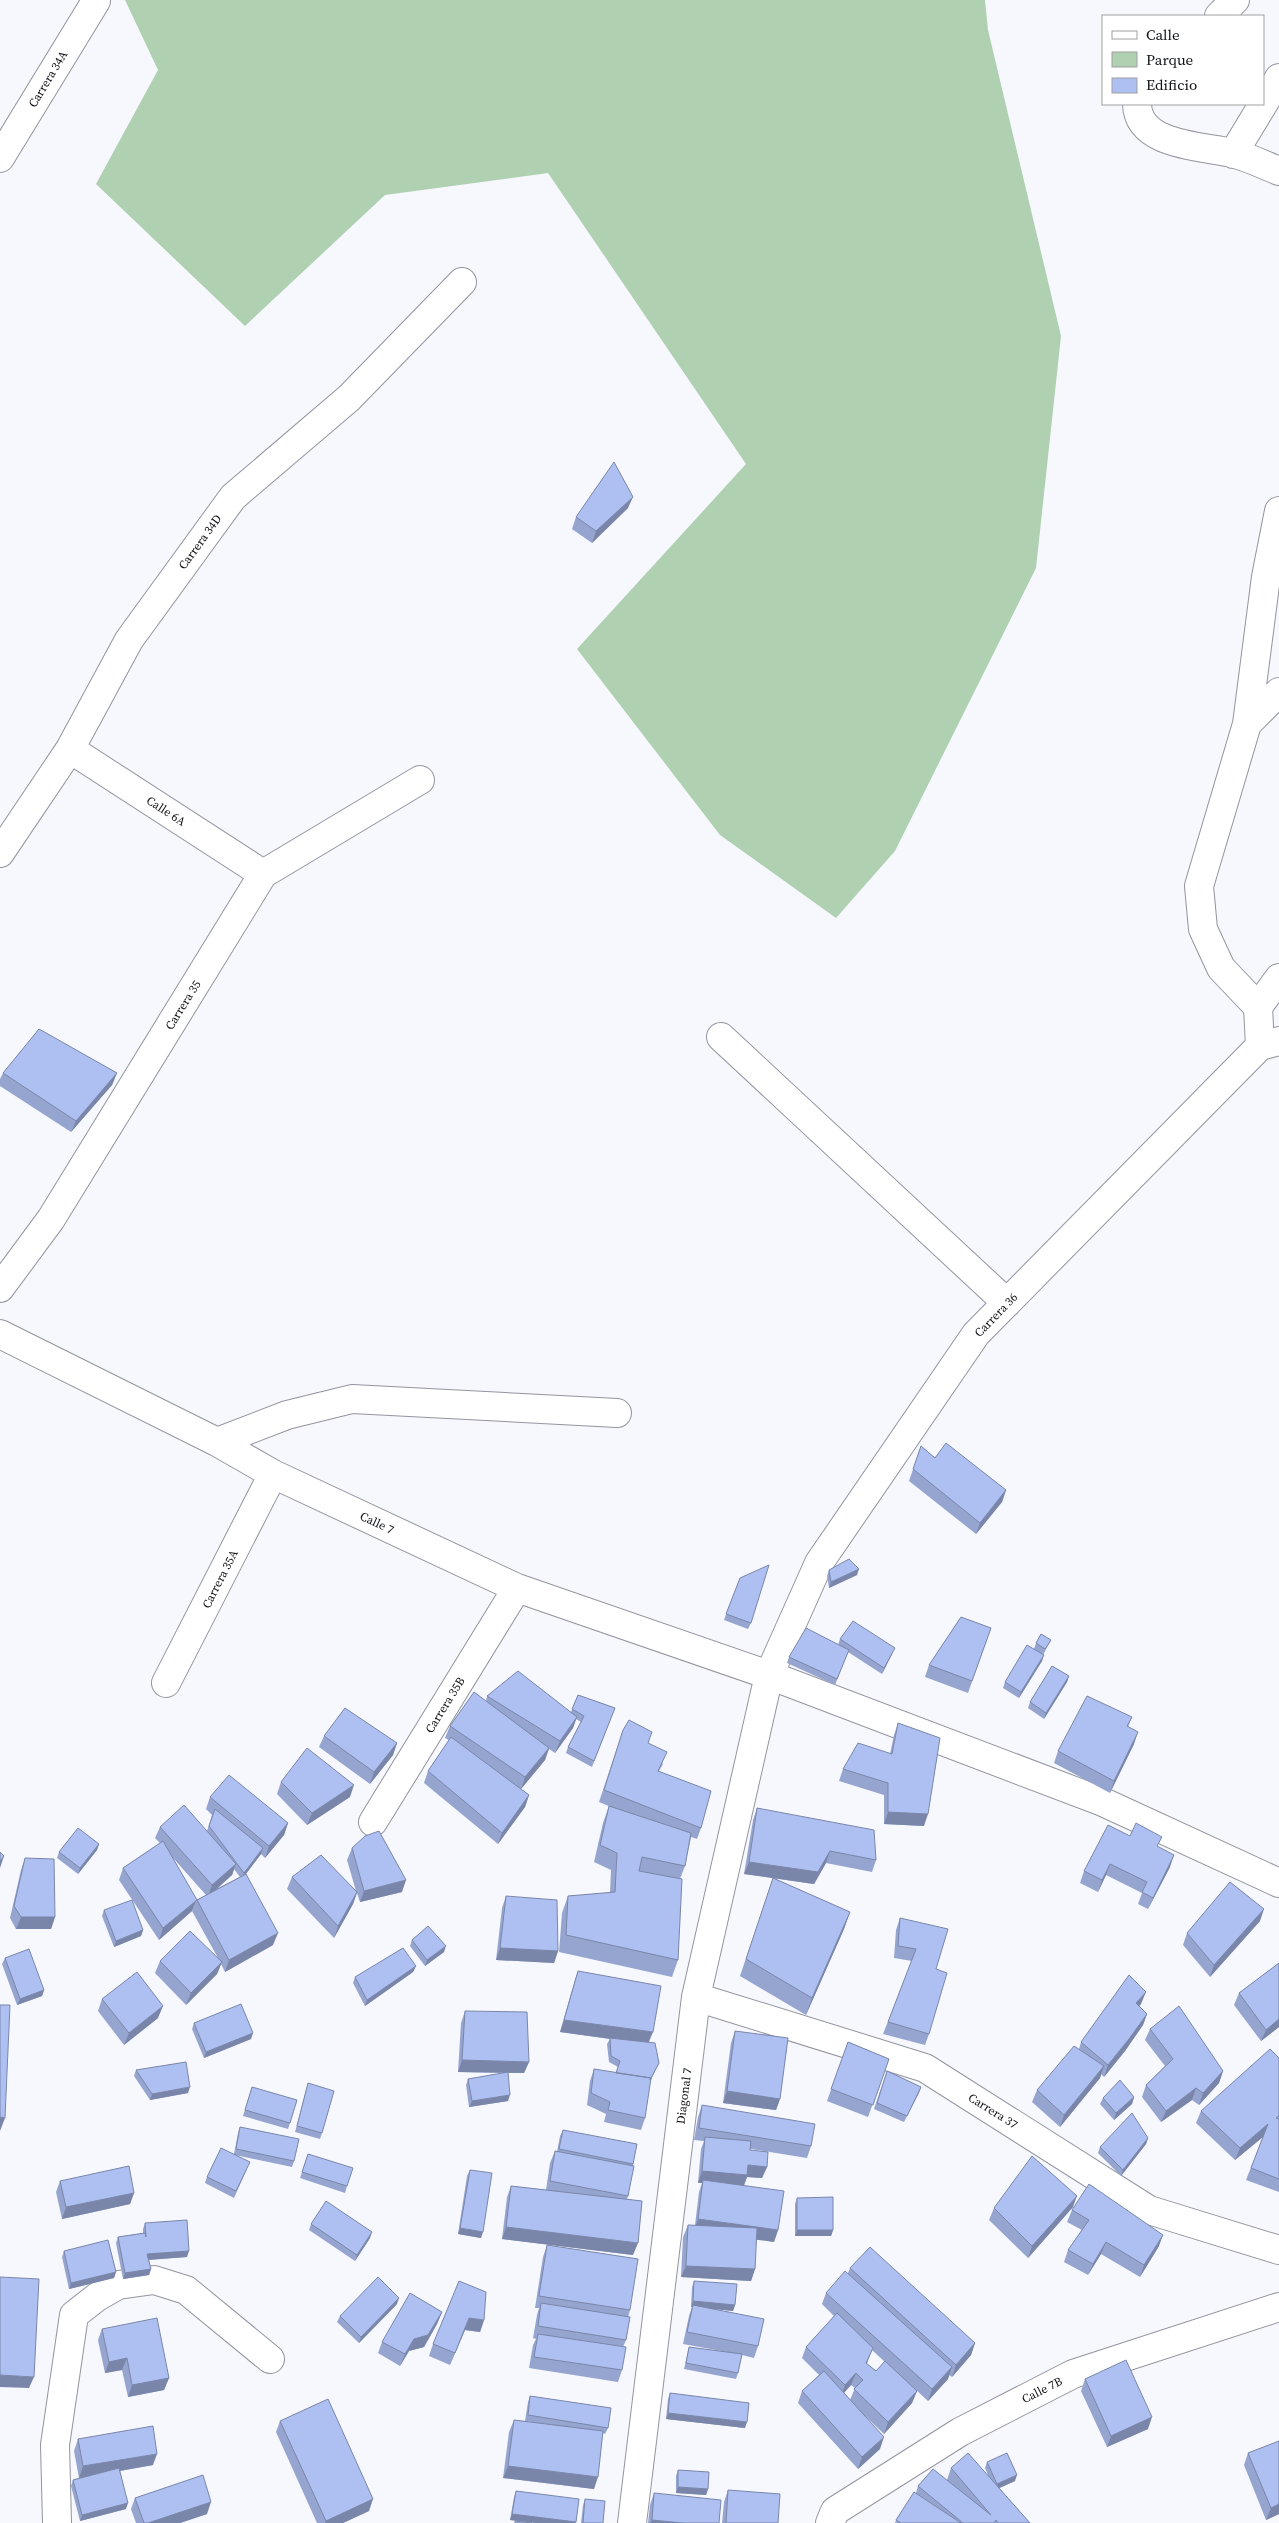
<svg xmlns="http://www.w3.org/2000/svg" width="1279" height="2523" font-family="'Source Serif 4',serif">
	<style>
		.green { fill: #afd0b1 }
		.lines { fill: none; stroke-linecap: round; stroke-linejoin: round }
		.minor-casing { stroke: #92959f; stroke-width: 30 }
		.minor { stroke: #fff; stroke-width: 28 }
		.wall { fill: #96a5d0; fill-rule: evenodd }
		.shaded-wall { fill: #7a86a9 }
		.building { fill: #aec0f2; stroke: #7a86a9 }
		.labels { text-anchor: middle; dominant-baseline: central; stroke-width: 4; stroke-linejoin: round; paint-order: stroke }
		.street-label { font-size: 12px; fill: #101215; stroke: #fff }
	</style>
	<rect width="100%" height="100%" fill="#f6f8fe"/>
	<path class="green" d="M125,0H985L988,30L1061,336L1036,568L895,851L836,918L720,835L577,649L746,464L548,173L385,195L245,326L96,184L158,70Z"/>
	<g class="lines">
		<g class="minor-casing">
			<path id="minor" d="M1219,16L1235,0
				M1137,104C1138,146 1202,146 1232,153C1248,157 1264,165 1279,171
				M1233,154L1279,78
				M0,158L96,1
				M1247,724L1279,692
				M70,749L263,874
				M0,853L70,749L129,640L233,497L349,398L462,282
				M1258,1007L1279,978
				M721,1037L1007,1303
				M1260,1046L1258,1007L1221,968L1203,929L1199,886L1247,724L1266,577L1279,511
				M0,1288L51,1219L263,874L420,780
				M0,1334L217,1442L273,1474L517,1588L769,1675L1103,1802L1279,1883
				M217,1442L287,1415L352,1399L617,1413
				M166,1683L273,1474
				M373,1822L517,1588
				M696,1997L925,2068L1149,2210L1279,2250
				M57,2523L55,2445L74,2315L97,2297L118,2285L154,2280L186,2290L270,2359
				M632,2523L696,1997L769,1675L819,1563L976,1334L1260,1046L1279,1041
				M830,2523L835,2511L960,2432L1073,2374L1279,2307"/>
		</g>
		<use href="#minor" class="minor"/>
	</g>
	<path class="wall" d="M628,508L592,543L572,529L576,517Z
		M3,1073H117L112,1085L71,1132L0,1086V1079Z
		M921,1446L935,1458L1006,1490L1002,1502L976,1534L909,1481Z
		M829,1570L857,1575L829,1588L827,1576Z
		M740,1578L751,1623L748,1629L724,1620Z
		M991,1628L968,1693L925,1677L929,1665Z
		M840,1639L892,1654L882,1674L848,1652L835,1685L787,1663L789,1657L838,1645Z
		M1051,1640L1043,1655L1042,1661L1019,1698L1003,1688L1005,1682L1034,1649L1036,1643Z
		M1069,1676L1067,1682L1044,1719L1028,1708L1030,1702Z
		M578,1695L615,1708L592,1767L566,1753L568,1747L581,1722L576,1719L573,1728L555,1753L549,1749L545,1760L521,1789L529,1795L525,1807L498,1844L424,1783L428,1771L449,1740L445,1738L450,1726L486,1701L487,1696L571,1712Z
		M1132,1717L1128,1727L1134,1744L1110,1793L1054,1763L1058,1751Z
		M898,1723L924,1826L884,1824V1795L839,1781L843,1769L890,1754L894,1735Z
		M623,1730L648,1743L663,1764L659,1771L701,1828L697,1839L691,1837L685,1866L680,1879L678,1960L672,1977L559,1952L562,1913L568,1896L610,1893L611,1870L594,1862L603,1823L609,1806L616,1809L599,1802Z
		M324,1736L397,1743L393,1755L370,1784L319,1747Z
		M281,1782L350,1797L307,1825L277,1794Z
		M210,1797L288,1823L284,1835L265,1858L261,1854L246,1874L273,1945L225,1972L221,1964L217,1974L186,2005L155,1973L160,1961L218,1958L192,1911L197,1900L206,1895L173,1858L192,1911L159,1940L119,1880L123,1868L160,1843L155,1838L160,1827L207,1831L212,1815L206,1809ZM234,1869L240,1877L216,1889L232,1875Z
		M757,1808L876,1860L872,1872L826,1863L814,1884L744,1874L753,1820Z
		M1130,1836L1158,1847L1170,1867L1148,1909L1138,1904L1142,1893L1106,1875L1098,1892L1080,1883L1084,1871Z
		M99,1844L97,1850L78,1874L57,1858L59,1852Z
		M352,1848L402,1892L360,1902L357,1893L353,1904L334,1938L287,1889L292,1877L356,1891L347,1860Z
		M25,1858L55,1917L51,1929H16L10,1918L21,1870Z
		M773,1878L850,1912L844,1929L806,2015L740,1976Z
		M506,1896L558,1951L554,1963L496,1960L502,1908Z
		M104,1910L143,1930L141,1936L114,1947L102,1916Z
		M900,1918L936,1969L929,2034L925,2045L883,2034L912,1961L894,1958L896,1930Z
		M1260,1921L1210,1977L1183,1945L1187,1933Z
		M412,1940L444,1952L425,1966L410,1946Z
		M5,1958L44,1990L42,1996L17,2005L2,1964Z
		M1279,1963V2027L1261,2041L1234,2005L1239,1993Z
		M416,1966L413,1972L365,2006L353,1983L355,1977Z
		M578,1971L649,2043L659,2063L650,2082L645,2118L641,2130L604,2122L606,2114L587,2105L590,2081L594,2069L616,2073L618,2067L609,2062L607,2044L610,2039L560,2032L574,1983Z
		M102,1999L158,2018L124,2045L98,2011Z
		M1141,2004L1139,2006L1147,2014L1143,2025L1125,2051L1104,2077L1101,2074L1100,2078L1060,2127L1032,2102L1037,2090L1079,2049L1081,2042Z
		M465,2011L529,2062L524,2073H508V2101L469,2107L466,2085L468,2079L505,2073L458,2072L461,2023Z
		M194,2023L251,2039L204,2058L192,2029Z
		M1150,2029L1223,2071L1219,2083L1199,2105L1192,2100L1161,2122L1142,2097L1146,2085L1165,2066L1145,2040Z
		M735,2031L780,2099L776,2110L723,2103L731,2043Z
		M848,2042L889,2059L868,2117L827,2101Z
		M1279,2058V2192L1246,2180L1263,2137L1235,2160L1196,2123L1201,2111Z
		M136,2070L188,2093L150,2100L134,2076Z
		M887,2071L921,2087L904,2122L874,2109Z
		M308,2083L322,2133L320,2139L295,2132Z
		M252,2087L290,2123L288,2129L243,2116Z
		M1134,2097L1132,2104L1114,2120L1100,2104L1103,2098Z
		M702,2105L811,2146L807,2158L751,2149L750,2150L767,2167L762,2178L747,2177L744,2186L778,2230L774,2242L756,2239L755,2269L751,2281L681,2277L683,2237L688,2225H695L699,2192L702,2183H698L701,2149L704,2141L694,2140L698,2117Z
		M240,2127L294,2161L292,2167L235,2155L247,2169L234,2198L205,2183L207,2177L234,2154L238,2133Z
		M563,2130L633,2164L628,2196L627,2199L633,2255L502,2239L507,2197L511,2186L546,2190L550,2163L555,2151L557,2152L560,2136Z
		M1148,2138L1146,2144L1121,2176L1098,2153L1100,2147Z
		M308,2154L347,2186L345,2193L300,2178Z
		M470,2170L481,2238L458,2234L467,2176Z
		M60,2181L134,2193L130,2204L62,2219L56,2192Z
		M797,2198L833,2230L831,2236H795V2204Z
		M1073,2207L1028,2258L989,2220L994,2208Z
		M1072,2210L1159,2246L1140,2277L1101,2254L1088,2275L1064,2262L1068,2250L1082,2230L1067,2222Z
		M145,2223L187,2257L149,2260L151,2269L149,2275L123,2279L116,2243L118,2237L143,2233V2229Z
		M311,2224L370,2238L355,2261L309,2230Z
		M547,2245L630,2310L628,2317L626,2340L623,2347L622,2370L618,2382L529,2368L533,2345L536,2339L533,2338L537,2315L539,2308H535L543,2257Z
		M64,2251L116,2272L114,2278L69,2289L62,2257Z
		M850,2268L975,2343L971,2355L952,2377L949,2375L948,2379L928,2401L901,2376L917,2391L912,2403L884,2434L861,2412L880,2449L858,2469L798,2403L802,2391L819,2375L802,2358L806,2347L834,2316L822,2304L826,2293L848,2273ZM872,2350L885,2362L876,2371L867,2364ZM851,2385L855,2388L850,2400L844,2393Z
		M694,2281L735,2305L733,2311L717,2309L758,2346L754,2358L742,2355L738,2373L736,2379L684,2369L689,2347L727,2352L683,2344L689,2316L692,2307H691L692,2287Z
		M397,2304L359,2343L337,2322L340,2316Z
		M442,2312L437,2324L424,2347L409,2351L400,2366L378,2353L382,2342Z
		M484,2320L480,2332L465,2330L450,2365L429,2356L433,2344Z
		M102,2329L169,2378L164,2390L128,2397L122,2370L105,2373L98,2340Z
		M1085,2379L1148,2429L1107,2447L1081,2391Z
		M670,2393L745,2428L666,2419L668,2399Z
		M530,2396L608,2428L605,2434L603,2433L594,2489L503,2478L509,2432L514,2420L547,2424L525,2421L528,2402Z
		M280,2421L369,2511L343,2523H317L276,2432Z
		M78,2439L153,2465L120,2471L126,2509L80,2521L71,2486L73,2480L79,2478L74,2451Z
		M1279,2441V2514L1266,2520L1244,2465L1248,2453Z
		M987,2462L1015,2481L999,2488L1030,2523H895L896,2520L916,2493L918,2486L947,2480L951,2468L988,2475L985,2468Z
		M678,2470L708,2489L706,2495L676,2493V2476Z
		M728,2490L778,2523H722L724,2502Z
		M516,2491L576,2522L575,2523H536L510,2520L514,2497Z
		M654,2493L719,2523H648L650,2505Z
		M135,2498L207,2514L180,2523H136L131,2509Z
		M585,2499L603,2523H581L583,2505Z"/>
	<path class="shaded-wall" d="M633,497L628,508L592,543L596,531Z
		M117,1073L112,1085L71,1132L76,1121Z
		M1006,1490L1002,1502L976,1534L980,1523Z
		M859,1569L857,1575L829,1588L831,1582Z
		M895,1648L882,1674L884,1668Z
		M1044,1655L1042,1661L1019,1698L1021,1692Z
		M1069,1676L1067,1682L1044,1719L1046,1713Z
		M577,1717L573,1728L555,1753L560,1741Z
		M1138,1732L1134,1744L1110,1793L1114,1781Z
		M397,1743L393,1755L370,1784L374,1772Z
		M549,1748L545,1760L521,1789L525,1777Z
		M354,1785L350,1797L307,1825L312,1813Z
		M529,1795L525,1807L498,1844L502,1833Z
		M888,1812L928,1814L924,1826L884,1824Z
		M288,1823L284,1835L265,1858L269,1846Z
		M99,1844L97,1850L78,1874L80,1868Z
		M263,1848L261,1854L242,1879L244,1873Z
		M830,1851L826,1863L814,1884L744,1874L749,1862Z
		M1174,1855L1170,1867L1148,1909L1153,1898Z
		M4,1856L0,1868V1861Z
		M236,1864L232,1875L208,1897L212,1885Z
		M1110,1864L1106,1875L1098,1892L1102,1880Z
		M406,1880L402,1892L360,1902L364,1891Z
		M357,1892L353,1904L334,1938L338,1926Z
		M197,1900L192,1911L159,1940L163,1928Z
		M1264,1909L1260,1921L1210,1977L1214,1965Z
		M850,1912L844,1929L806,2015L812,1998Z
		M21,1917H55L51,1929H16Z
		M143,1930L141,1936L114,1947L116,1941Z
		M278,1933L273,1945L225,1972L229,1960Z
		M446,1946L444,1952L425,1966L427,1960Z
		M500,1948L558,1951L554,1963L496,1960Z
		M222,1962L217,1974L186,2005L191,1993Z
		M416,1966L413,1972L365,2006L367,2000Z
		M44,1990L42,1996L17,2005L20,1999Z
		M1146,1992L1141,2004L1132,2015L1136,2003Z
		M163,2006L158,2018L124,2045L129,2033Z
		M1147,2014L1143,2025L1125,2051L1104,2077L1108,2065Z
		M1279,2019V2027L1261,2041L1266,2030Z
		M564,2020L653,2032L648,2044L560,2032Z
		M253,2033L251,2039L204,2058L206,2052Z
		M462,2060L529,2062L524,2073L458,2072Z
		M1104,2066L1100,2078L1060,2127L1064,2115Z
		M1223,2071L1219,2083L1199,2105L1203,2093Z
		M190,2087L188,2093L150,2100L152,2094Z
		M921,2087L919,2093L904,2122L907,2116Z
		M1196,2088L1192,2100L1161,2122L1166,2111Z
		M727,2091L780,2099L776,2110L723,2103Z
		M510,2095L508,2101L469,2107L472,2101Z
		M1134,2097L1132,2104L1114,2120L1116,2113Z
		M0,2117L5,2118L0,2131Z
		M1268,2124L1264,2136L1235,2160L1240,2148Z
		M1148,2138L1146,2144L1121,2176L1123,2170Z
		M748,2165L767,2167L762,2178L747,2177L743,2187L703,2180L702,2183H698L702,2171Z
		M134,2193L130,2204L62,2219L66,2207Z
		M1077,2196L1073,2207L1028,2258L1032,2246Z
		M698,2219L778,2230L774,2242L694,2231Z
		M506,2227L638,2243L633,2255L502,2239Z
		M460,2228L483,2232L481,2238L458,2234Z
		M797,2230H833L831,2236H795Z
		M372,2232L370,2238L355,2261L357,2255Z
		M1163,2235L1159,2246L1140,2277L1144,2265Z
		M1106,2242L1101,2254L1088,2275L1093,2264Z
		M189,2251L187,2257L145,2260L147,2254Z
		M686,2266L755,2269L751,2281L681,2277Z
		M151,2269L149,2275L123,2279L125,2273Z
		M116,2272L114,2278L69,2289L71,2283Z
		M399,2298L397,2304L359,2343L361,2337Z
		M693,2301L735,2305L733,2311L692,2307L693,2305L692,2307H691Z
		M442,2312L437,2324L424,2347L409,2351L400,2366L405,2354L414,2339Z
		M469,2318L484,2320L480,2332L465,2330L450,2365Z
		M975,2343L971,2355L952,2377L956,2365Z
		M127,2358L122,2370L105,2373L109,2362Z
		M952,2367L948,2379L928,2401L932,2389Z
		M856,2373L851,2385L841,2396L845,2385Z
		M0,2375L34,2377L29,2388L0,2387Z
		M169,2378L164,2390L128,2397L132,2385Z
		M917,2391L912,2403L884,2434L888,2422Z
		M668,2413L747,2422L745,2428L666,2419Z
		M1152,2417L1148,2429L1107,2447L1111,2436Z
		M884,2437L880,2449L858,2469L862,2457Z
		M157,2454L153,2465L79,2478L83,2466Z
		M508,2466L598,2477L594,2489L503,2478Z
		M1017,2475L1015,2481L995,2490L997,2484Z
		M678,2487L708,2489L706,2495L676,2493Z
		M373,2499L369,2511L343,2523H325L326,2521Z
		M211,2502L207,2514L180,2523H148Z
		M128,2503L126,2509L80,2521L82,2515Z
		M1279,2504V2514L1266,2520L1271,2508Z
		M512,2514L576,2522L575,2523H536L510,2520Z
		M652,2520L683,2523H650Z"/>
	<path class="building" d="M614,462L633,497L596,531L576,517Z
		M39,1029L117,1073L76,1121L3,1073Z
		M946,1443L1006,1490L980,1523L913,1469L921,1446L935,1458Z
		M849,1559L859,1569L831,1582L829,1570Z
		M769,1565L751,1623L726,1614L740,1578Z
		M961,1617L991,1628L972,1681L929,1665Z
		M853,1621L895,1648L884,1668L840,1639Z
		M806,1628L849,1650L837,1679L789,1657Z
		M1041,1634L1051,1640L1045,1649L1036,1643Z
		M1027,1645L1044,1655L1021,1692L1005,1682Z
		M1052,1666L1069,1676L1046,1713L1030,1702Z
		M518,1671L577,1717L560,1741L487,1696Z
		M474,1692L549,1748L525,1777L450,1726Z
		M578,1695L615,1708L594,1761L568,1747L584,1716L572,1709Z
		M1087,1696L1132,1717L1127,1726L1138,1732L1114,1781L1058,1751Z
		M345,1708L397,1743L374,1772L324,1736Z
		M629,1720L652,1732L648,1743L667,1752L658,1771L711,1791L701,1828L604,1790L623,1730Z
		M898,1723L940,1738L928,1814L888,1812V1783L843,1769L858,1743L892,1754Z
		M451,1737L529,1795L502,1833L428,1771Z
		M307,1748L354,1785L312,1813L281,1782Z
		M229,1775L288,1823L269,1846L210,1797Z
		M184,1805L236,1864L212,1885L160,1827Z
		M609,1806L691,1833L685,1866L642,1857L639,1871L682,1879L678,1960L566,1935L568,1896L615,1892L617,1853L600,1845Z
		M757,1808L874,1830L876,1860L830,1851L818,1872L749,1862Z
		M215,1809L263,1848L244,1873L209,1826Z
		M1136,1823L1162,1837L1157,1846L1174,1855L1153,1898L1142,1892L1147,1882L1110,1864L1102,1880L1084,1871L1108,1825L1130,1836Z
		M78,1828L99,1844L80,1868L59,1852Z
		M379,1831L406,1880L364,1891L352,1848L365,1836Z
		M163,1841L197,1900L163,1928L123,1868Z
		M0,1852L4,1856L0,1861Z
		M321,1855L357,1892L338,1926L292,1877Z
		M25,1858L54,1859L55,1917H21L14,1906Z
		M246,1874L278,1933L229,1960L197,1900Z
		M773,1878L850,1912L812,1998L746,1959Z
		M1230,1882L1264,1909L1214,1965L1187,1933Z
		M506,1896L557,1900L558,1951L500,1948Z
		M132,1900L143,1930L116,1941L104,1910Z
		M900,1918L948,1929L936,1969L947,1973L929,2034L888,2022L916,1949L898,1946Z
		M428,1926L446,1946L427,1960L412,1940Z
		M190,1931L222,1962L191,1993L160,1961Z
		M403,1948L416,1966L367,2000L355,1977Z
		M29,1949L44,1990L20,1999L5,1958Z
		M1279,1963V2019L1266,2030L1239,1993Z
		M578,1971L661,1986L653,2032L564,2020Z
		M137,1972L163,2006L129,2033L102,1999Z
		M1129,1975L1146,1992L1136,2003L1147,2014L1129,2039L1108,2065L1081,2042Z
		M241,2004L253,2033L206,2052L194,2023Z
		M0,2005H10L5,2118L0,2117Z
		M1179,2006L1223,2071L1203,2093L1196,2088L1166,2111L1146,2085L1173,2059L1150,2029Z
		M465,2011L527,2012L529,2062L462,2060Z
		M735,2031L788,2038L780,2099L727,2091Z
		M610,2038L655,2043L659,2063L650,2080L651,2078L616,2073L620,2061L611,2056Z
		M848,2042L889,2059L873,2105L831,2089Z
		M1074,2046L1104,2066L1064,2115L1037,2090Z
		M1270,2049L1279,2058V2116L1276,2118L1279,2119V2179L1251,2168L1268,2124L1240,2148L1201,2111Z
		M186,2062L190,2087L152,2094L136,2070Z
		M594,2069L651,2078L645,2118L608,2110L610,2102L591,2093Z
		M887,2071L921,2087L907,2116L877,2103Z
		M508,2072L510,2095L472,2101L468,2079Z
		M1120,2080L1134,2097L1116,2113L1103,2098Z
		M308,2083L334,2091L322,2133L297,2126Z
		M252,2087L297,2100L290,2123L245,2110Z
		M702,2105L815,2124L811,2146L699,2128Z
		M1132,2113L1148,2138L1123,2170L1100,2147Z
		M240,2127L299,2139L294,2161L236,2149Z
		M563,2130L637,2144L633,2164L559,2149Z
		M705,2137L751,2141L750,2150L768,2152L767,2167L748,2165L747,2175L702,2171Z
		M221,2148L250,2162L236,2191L207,2177Z
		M555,2151L634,2166L628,2196L550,2181Z
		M308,2154L353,2168L347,2186L302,2172Z
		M1032,2156L1077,2196L1032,2246L994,2208Z
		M129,2166L134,2193L66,2207L60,2181Z
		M470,2170L492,2173L483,2232L460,2228Z
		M703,2180L784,2191L778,2230L698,2219Z
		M1089,2184L1163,2235L1144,2265L1106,2242L1093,2264L1068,2250L1089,2220L1072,2210Z
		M511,2186L642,2201L638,2243L506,2227Z
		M833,2197V2230H797V2198Z
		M326,2201L372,2232L357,2255L311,2224Z
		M187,2220L189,2251L147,2254L151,2269L125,2273L118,2237L145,2233L146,2237L145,2223Z
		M688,2225L757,2228L755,2269L686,2266Z
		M108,2240L116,2272L71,2283L64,2251Z
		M547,2245L638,2259L630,2310L539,2296Z
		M870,2247L975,2343L956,2365L850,2268Z
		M845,2271L952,2367L932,2389L826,2293Z
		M0,2277L39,2279L34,2377L0,2375Z
		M378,2277L399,2298L361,2337L340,2316Z
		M459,2281L486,2292L484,2320L469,2318L455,2353L433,2344Z
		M694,2281L737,2284L735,2305L693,2301Z
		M410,2293L442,2312L428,2335L414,2339L405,2354L382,2342Z
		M541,2303L630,2317L626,2340L538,2326Z
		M693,2305L764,2319L758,2346L687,2332Z
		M837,2313L873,2348L866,2363L876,2371L885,2361L917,2391L888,2422L854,2389L863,2380L856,2373L845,2385L806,2347Z
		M157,2318L169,2378L132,2385L127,2358L109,2362L102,2329Z
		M538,2334L626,2347L622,2370L534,2357Z
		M689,2347L742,2354L738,2373L686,2363Z
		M1126,2360L1152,2417L1111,2436L1085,2379Z
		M824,2371L884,2437L862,2457L802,2391Z
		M670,2393L749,2403L747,2422L668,2413Z
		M530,2396L611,2408L608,2428L528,2415Z
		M328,2399L373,2499L326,2521L280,2421Z
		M514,2420L603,2431L598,2477L508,2466Z
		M153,2426L157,2454L83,2466L78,2439Z
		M1279,2441V2504L1271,2508L1248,2453Z
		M968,2453L1030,2523H998L996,2520L994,2523H963L918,2486L933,2469L991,2515L951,2468Z
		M1007,2453L1017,2475L997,2484L987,2462Z
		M119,2468L128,2503L82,2515L73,2480Z
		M678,2470L709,2472L708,2489L678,2487Z
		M203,2475L211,2502L148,2523H144L135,2498Z
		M728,2490L780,2494L778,2523H726Z
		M516,2491L579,2499L576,2522L512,2514Z
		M914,2492L961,2523H901L896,2520Z
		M654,2493L721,2500L719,2523H683L652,2520Z
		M585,2499L605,2501L603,2523H583Z
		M515,2521L532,2523H515Z"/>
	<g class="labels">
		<g class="street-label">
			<text transform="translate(48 79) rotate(-59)">Carrera 34A</text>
			<text transform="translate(200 542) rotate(-54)">Carrera 34D</text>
			<text transform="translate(166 811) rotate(33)">Calle 6A</text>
			<text transform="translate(183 1005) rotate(-58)">Carrera 35</text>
			<text transform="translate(996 1315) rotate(-46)">Carrera 36</text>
			<text transform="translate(377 1523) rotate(25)">Calle 7</text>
			<text transform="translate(220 1579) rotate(-63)">Carrera 35A</text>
			<text transform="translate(445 1705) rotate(-58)">Carrera 35B</text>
			<text transform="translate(684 2096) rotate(-83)">Diagonal 7</text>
			<text transform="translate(993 2111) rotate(32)">Carrera 37</text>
			<text transform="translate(1042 2390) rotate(-27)">Calle 7B</text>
		</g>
	</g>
	<rect x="1102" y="15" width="162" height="90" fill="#ffffff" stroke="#9fa0a1"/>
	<rect x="1112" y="31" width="25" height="8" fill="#ffffff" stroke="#9fa0a1"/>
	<text x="1146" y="40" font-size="15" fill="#101215">Calle</text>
	<rect x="1112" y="52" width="25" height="15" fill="#afd0b1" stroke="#9fa0a1"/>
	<text x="1146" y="65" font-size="15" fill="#101215">Parque</text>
	<rect x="1112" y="78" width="25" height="15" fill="#aec0f2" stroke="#9fa0a1"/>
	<text x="1146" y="90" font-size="15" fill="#101215">Edificio</text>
</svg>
